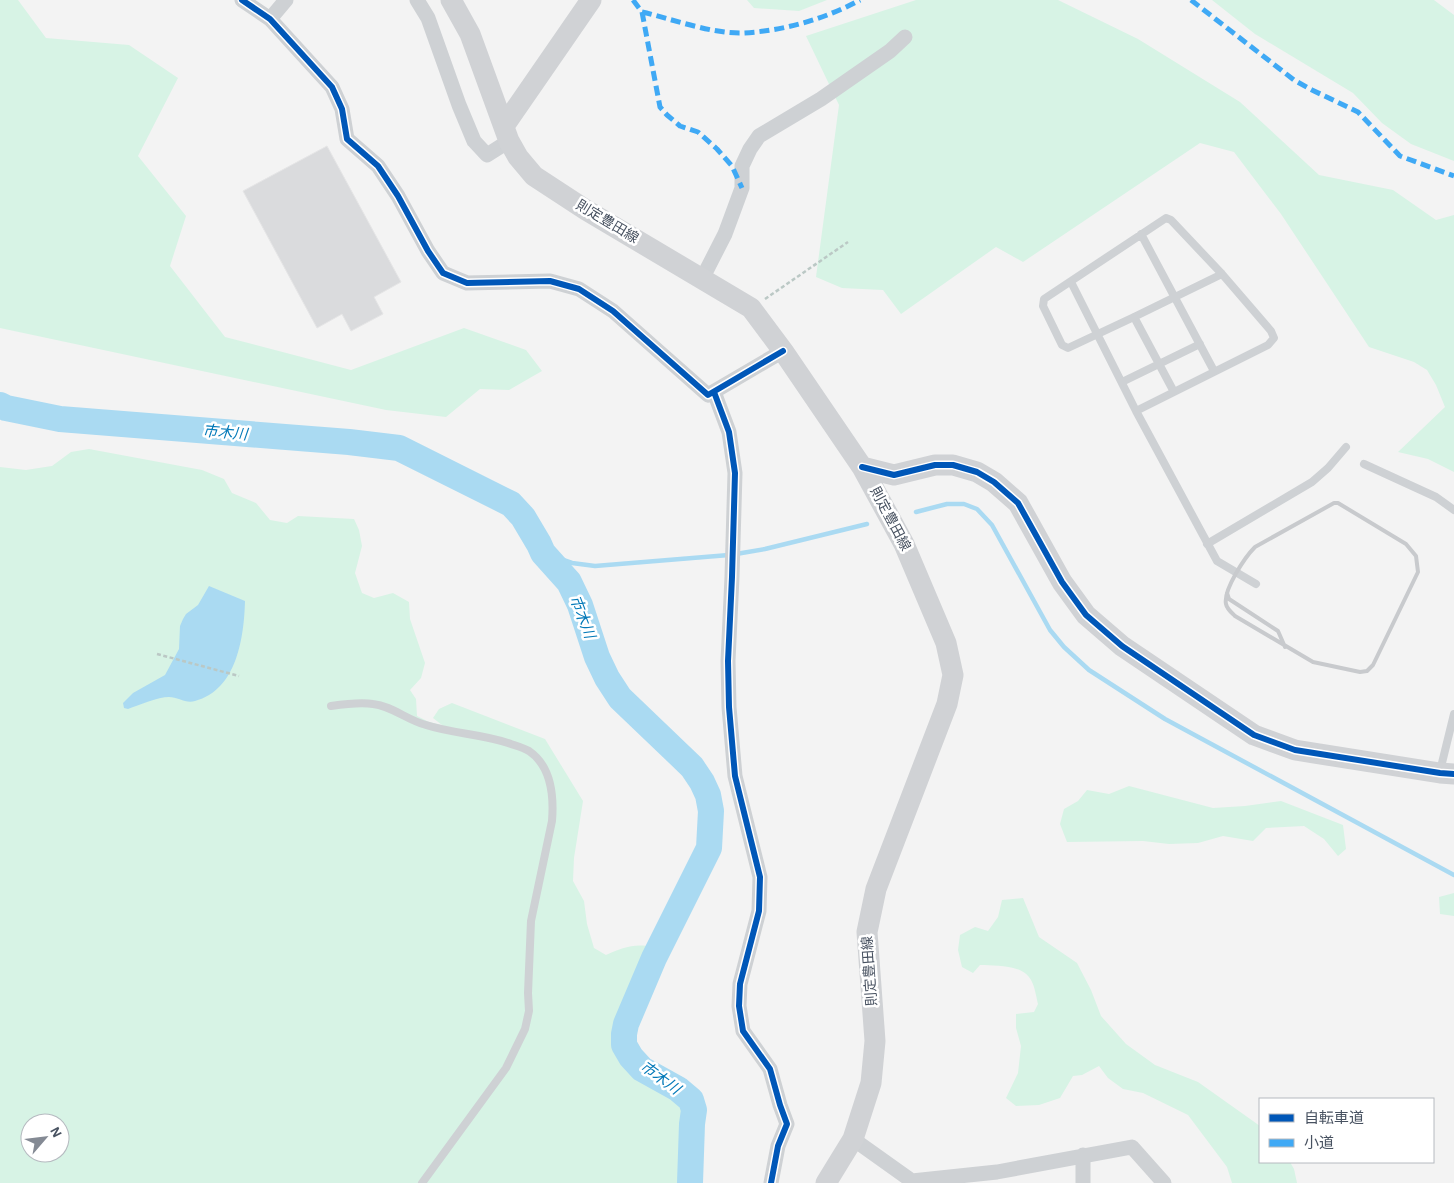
<svg xmlns="http://www.w3.org/2000/svg" width="1454" height="1183" font-family="'Alegreya Sans','Noto Sans JP',sans-serif">
	<style>
		.green { fill: #d7f3e5; fill-rule: evenodd }
		.water { fill: #aadaf2 }
		.lines { fill: none; stroke-linecap: round; stroke-linejoin: round }
		.stream { stroke: #aadaf2; stroke-width: 4.5 }
		.river { stroke: #aadaf2; stroke-width: 26 }
		.building { fill: #dadbdd; stroke: #e5e5e6 }
		.path { stroke: #bbc8c5; stroke-width: 2.5; stroke-dasharray: 4 2.5; stroke-linecap: butt }
		.lane { stroke: #ced1d4; stroke-width: 8 }
		.street { stroke: #ced1d4; stroke-width: 15 }
		.secondary { stroke: #d0d2d5; stroke-width: 21 }
		.rail { stroke: #c8cacd; stroke-width: 4 }
		.quiet { stroke: #3fa9f5; stroke-width: 5; stroke-dasharray: 10 5; stroke-linecap: butt }
		.cycleway-casing { stroke: #fff; stroke-width: 9 }
		.cycleway { stroke: #0057b8; stroke-width: 6 }
		.labels { text-anchor: middle; dominant-baseline: central; stroke-width: 5; stroke-linejoin: round; paint-order: stroke }
		.street-label { font-size: 14px; fill: #485261; stroke: #fff }
		.water-label { font-size: 15px; font-style: italic; fill: #047ab9; stroke: #fff }
	</style>
	<rect width="100%" height="100%" fill="#f3f3f3"/>
	<path class="green" d="M0,0H18L46,38L129,45L178,78L138,156L186,216L170,266L225,337L351,370L464,328L526,350L542,371L509,390L480,389L446,417L386,410L0,328Z
		M747,0H827L799,11L754,8Z
		M916,0H1058L1138,39L1240,102L1319,175L1393,190L1436,220L1454,215V472L1428,459L1398,452L1445,407L1436,385L1427,370L1414,362L1369,347L1281,214L1234,152L1200,143L1023,262L996,247L901,314L883,290L842,288L816,277L839,105L806,36Z
		M1212,0H1434L1454,15V161L1411,144L1382,123L1353,93L1255,34Z
		M89,449L202,470L224,479L232,493L256,503L270,520L287,523L298,516L354,519L359,530L362,546L355,573L362,593L374,598L393,593L409,602L410,619L425,663L421,678L410,690L416,699L417,716L429,722L442,725L433,718L439,709L452,703L545,739L583,801L574,858L573,881L584,901L587,924L594,948L606,955C620,949 631,944 647,946L649,954L620,1029C617,1082 670,1072 689,1104L685,1110L681,1112V1175L678,1183H0V467L26,470L52,466L71,452ZM30,1123H60V1153H30Z
		M1129,786L1213,808L1245,806L1281,801L1343,825L1346,849L1338,856L1324,839L1304,826L1266,828L1253,841L1223,836L1198,843L1169,844L1143,841L1067,842L1060,824L1064,809L1078,801L1087,790L1109,794Z
		M1454,893V916L1440,914L1439,897Z
		M1023,898L1039,937L1077,963L1091,990L1101,1016L1126,1044L1155,1065L1198,1082L1260,1126V1162H1290L1294,1169L1297,1183H1232L1227,1167L1188,1115L1143,1093L1123,1089L1108,1078L1099,1066L1082,1075L1073,1076L1060,1098L1039,1105L1016,1106L1006,1098L1018,1073L1021,1046L1016,1028V1014L1034,1012L1038,1004C1036,996 1035,987 1031,980C1023,964 995,966 980,965L973,973L962,967L958,950L960,935L975,927L988,931L998,917L1002,900Z"/>
	<path class="water" d="M209,586L245,601C244,637 237,690 195,701C186,704 178,697 169,697C158,697 139,705 128,709L124,708L123,703L133,693L165,675L179,649L180,626L183,619L186,614L198,605Z"/>
	<g class="lines">
		<path class="stream" d="M916,512L947,504H964L977,509L992,525L1050,630L1064,647L1089,670L1165,719L1454,875
			M543,553L572,563L595,566L729,555
			M736,554L765,549L867,524"/>
		<path class="river" d="M0,405L6,408L60,419L349,442L399,448L511,504L523,517L539,544L543,553L569,582L580,605L597,657L607,678L620,698L692,767L702,782L708,795L711,811L709,848L654,958L626,1024L624,1034V1045L631,1057L642,1069L678,1089L691,1100L694,1110L692,1124L690,1183"/>
	</g>
	<path class="building" d="M327,146L401,282L374,297L383,314L351,331L342,314L317,328L243,191Z"/>
	<g class="lines">
		<path class="path" d="M765,299L848,242
			M157,654L239,676"/>
		<path class="lane" d="M1141,234L1214,371
			M1071,282L1136,411L1217,561L1256,584
			M1134,317L1174,392
			M1122,382L1200,344
			M1136,411L1268,345L1274,338L1271,331L1222,274L1171,220L1166,218L1044,299L1043,306L1062,345L1068,348L1134,317L1222,274
			M1364,464L1436,497L1454,510
			M1207,544L1312,482L1328,468L1346,447
			M331,706C345,704 359,702 373,704C392,706 407,720 426,725C454,734 484,734 511,744C517,746 524,748 529,751C551,766 554,796 552,821L531,921L528,993L529,1011L525,1029L506,1068L422,1183
			M1440,771L1454,714"/>
		<path class="street" d="M242,0L270,19L332,87L342,109L347,139L378,166L398,196L428,251L443,273L467,283L550,281L579,289L613,311L708,395L783,351
			M417,0L428,18L459,105L474,141L487,155L509,141
			M270,19L286,0
			M702,279L725,234L742,188V166L750,149L759,136L821,99L890,51L905,37
			M714,392L729,432L735,473L732,577L728,661L729,707L735,776L760,877L759,911L740,984L739,1006L743,1031L770,1069L780,1105L787,1124L778,1146L771,1183
			M853,1139L912,1181L997,1172L1132,1147L1164,1183
			M1083,1183V1155"/>
		<path class="secondary" d="M451,0L470,34L509,141L518,157L534,176L586,210L751,308L783,351L862,467L904,544L946,643L953,675L947,704L876,889L867,932L875,1041L871,1083L853,1139L826,1183
			M504,126L591,0
			M862,467L894,475L935,465H953L977,472L994,482L1018,503L1062,582L1086,615L1122,646L1254,735L1295,750L1440,773L1454,774"/>
		<path class="rail" d="M1334,503H1338L1406,544L1416,556L1418,572L1373,665L1367,671L1360,672L1313,662L1235,616C1231,612 1227,609 1226,604C1223,590 1245,557 1255,547Z
			M1227,593L1229,599L1278,631L1285,647"/>
		<path class="quiet" d="M633,0L642,12L660,107L667,115L680,126L698,132L717,149L732,166L742,188
			M1191,0L1294,80L1312,90L1358,112L1400,156L1454,176
			M642,12C672,19 712,34 743,33C783,31 825,19 860,0"/>
		<g class="cycleway-casing">
			<path id="cycleway" d="M242,0L270,19L332,87L342,109L347,139L378,166L398,196L428,251L443,273L467,283L550,281L579,289L613,311L708,395L783,351
				M714,392L729,432L735,473L732,577L728,661L729,707L735,776L760,877L759,911L740,984L739,1006L743,1031L770,1069L780,1105L787,1124L778,1146L771,1183
				M862,467L894,475L935,465H953L977,472L994,482L1018,503L1062,582L1086,615L1122,646L1254,735L1295,750L1440,773L1454,774"/>
		</g>
		<use href="#cycleway" class="cycleway"/>
	</g>
	<g class="labels">
		<g class="street-label">
			<text transform="translate(607 222) rotate(31)">則定豊田線</text>
			<text transform="translate(890 519) rotate(62)">則定豊田線</text>
			<text transform="translate(870 971) rotate(-94)">則定豊田線</text>
		</g>
		<g class="water-label">
			<text transform="translate(225 433) rotate(5)">市木川</text>
			<text transform="translate(582 617) rotate(69)">市木川</text>
			<text transform="translate(660 1078) rotate(36)">市木川</text>
		</g>
	</g>
	<rect x="1259" y="1098" width="175" height="65" fill="#ffffff" stroke="#b6bac0"/>
	<rect x="1269" y="1114" width="25" height="8" fill="#0057b8" stroke="#b6bac0"/>
	<text x="1304" y="1123" font-size="15" fill="#485261">自転車道</text>
	<rect x="1269" y="1139" width="25" height="8" fill="#3fa9f5" stroke="#b6bac0"/>
	<text x="1304" y="1148" font-size="15" fill="#485261">小道</text>
	<g transform="translate(45 1138) rotate(62)"><circle r="24" fill="#ffffff" stroke="#b6bac0"/>
	<path d="M0-4L9 19L0 12L-9 19Z" fill="#848a94"/>
	<text y="-8" font-size="14" font-weight="bold" text-anchor="middle" fill="#485261">N</text>
	</g>
</svg>
